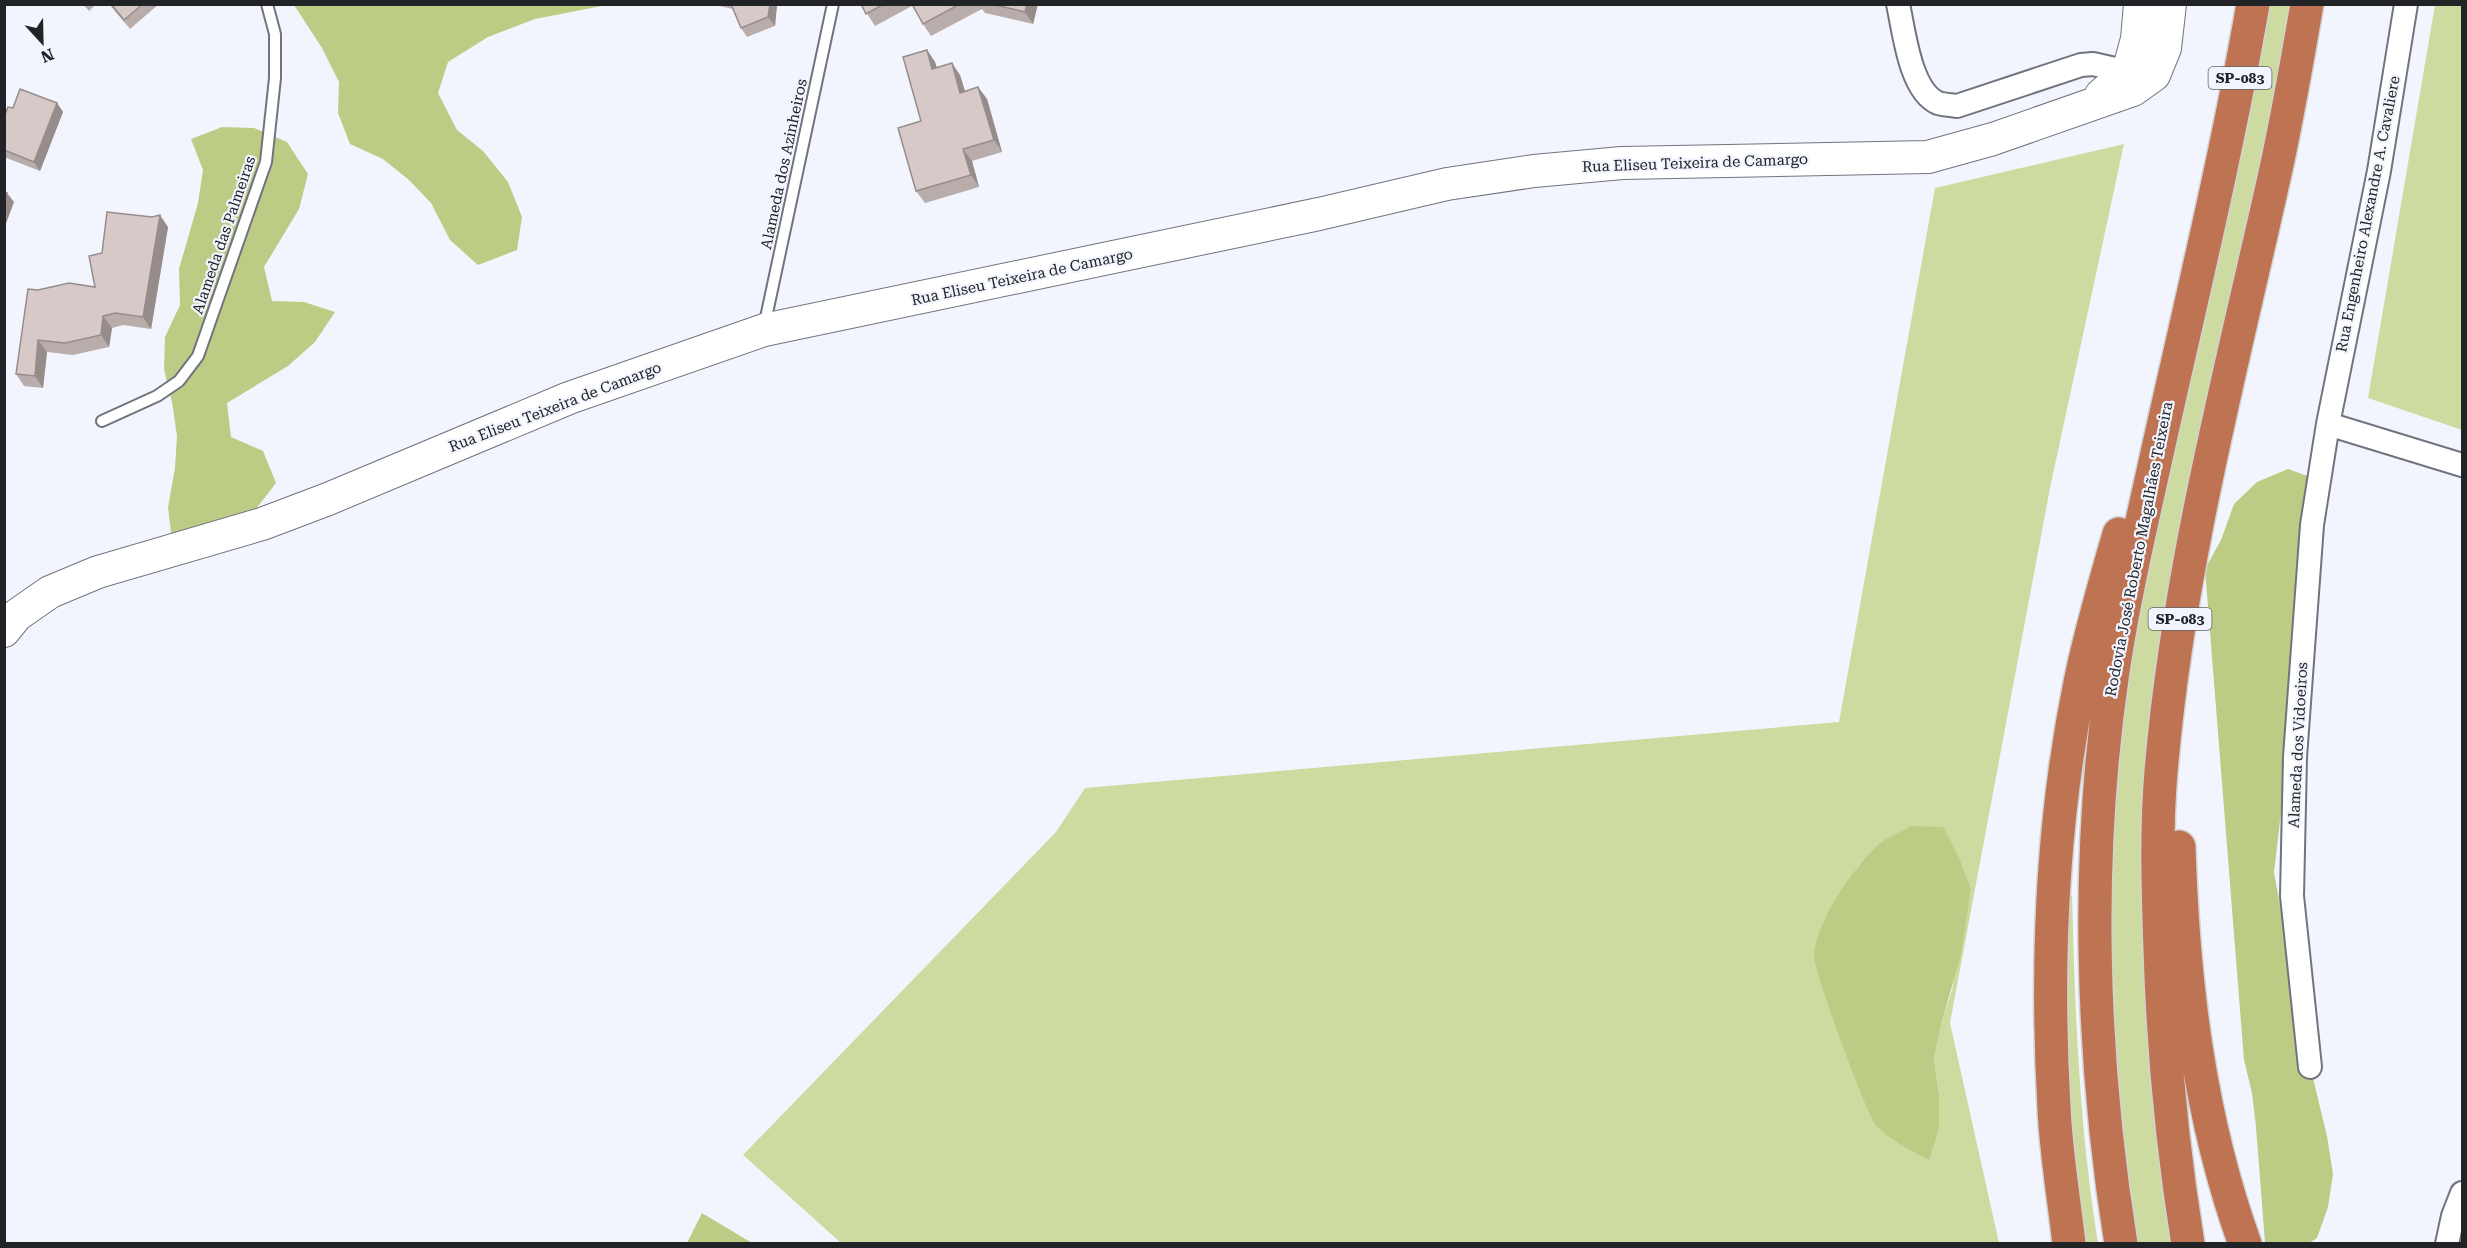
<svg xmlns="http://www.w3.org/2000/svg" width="2467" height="1248" font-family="'Roboto Serif',serif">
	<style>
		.green { fill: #cddba0; fill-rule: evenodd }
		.forest { fill: #bccc84 }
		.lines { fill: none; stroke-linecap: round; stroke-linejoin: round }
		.lane-casing { stroke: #71747e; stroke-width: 14 }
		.street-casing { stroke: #71747e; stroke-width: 26 }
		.secondary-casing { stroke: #71747e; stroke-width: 34 }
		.highway-casing { stroke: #d3d3d4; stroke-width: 36 }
		.lane { stroke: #fff; stroke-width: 10 }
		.street { stroke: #fff; stroke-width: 22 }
		.secondary { stroke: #fff; stroke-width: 32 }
		.highway { stroke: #be7453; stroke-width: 33 }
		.wall { fill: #b9adab }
		.shaded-wall { fill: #968d8b }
		.building { fill: #d7c9c7; stroke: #968d8b; stroke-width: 1.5 }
		.labels { text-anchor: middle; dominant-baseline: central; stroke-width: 4.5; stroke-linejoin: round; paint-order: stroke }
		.shield { fill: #f2f5fd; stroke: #606266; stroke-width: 1.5 }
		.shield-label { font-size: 14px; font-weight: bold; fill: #212326 }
		.street-label { font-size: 15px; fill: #212326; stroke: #f2f5fd }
	</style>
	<rect width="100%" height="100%" fill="#f2f5fd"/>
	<path class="green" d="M2266,5H2297L2167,638L2178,1243L2137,1244C2116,1093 2104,943 2114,791C2123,675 2150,562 2173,449C2204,301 2235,153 2266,5Z
		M2435,5H2462V430L2368,398Z
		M2124,144L2050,488L1950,1023L1999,1243H841L743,1155L1056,832L1085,788L1839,722L1935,188ZM1943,828L1959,857L1971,888L1952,990L1942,1021L1934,1059L1939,1094L1823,923L1859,865Z
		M2072,894C2075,1011 2079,1127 2098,1243H2077L2066,1136V905Z"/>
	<path class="forest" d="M294,5H607L535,19L488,37L448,62L438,93L457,130L483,151L508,182L522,217L517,250L478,265L450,240L431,203L409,180L383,159L350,144L338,113L339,82L322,48Z
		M222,127L254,128L287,142L308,174L299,209L264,267L272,301L304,302L335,312L315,342L288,366L227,403L231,437L263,451L276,483L252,514L172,541L168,507L175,468L177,436L172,402L164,369L165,337L180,305L179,269L198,203L203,170L191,139Z
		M2288,469L2319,480L2274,873L2311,1070L2327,1136L2333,1174L2328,1207L2317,1238L2309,1243H2265L2256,1127L2252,1093L2244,1060L2205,569L2221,540L2234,504L2257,482Z
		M1911,826L1943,827L1959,857L1971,888L1961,955L1942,1021L1934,1059L1939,1094V1129L1929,1160C1910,1150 1890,1140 1876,1125C1867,1116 1814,971 1814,957C1815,922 1854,867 1879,844C1888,837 1901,832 1911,826Z
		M702,1213L752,1243H687Z"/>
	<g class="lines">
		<g class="lane-casing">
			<path id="lane" d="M764,327L833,4
				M102,421L157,396L179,381L198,356L266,162L275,78V34L267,4"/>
		</g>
		<g class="street-casing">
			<path id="street" d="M1898,4C1904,31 1910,91 1938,103C1944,105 1952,105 1957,106L2081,65L2093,64L2128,72
				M2328,424L2462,465
				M2310,1067L2292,896L2295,757L2312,525L2328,424L2379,171L2406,4
				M2447,1244L2453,1216L2462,1193"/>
		</g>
		<g class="secondary-casing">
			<path id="secondary" d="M2101,95L2128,72L2137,39L2140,4
				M4,631L17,615L50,592L98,572L262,524L328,499L569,398L764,330L1319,214L1447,184L1534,171L1622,163L1928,157L1993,139L2133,90L2154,75L2165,48L2170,4"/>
		</g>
		<g class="highway-casing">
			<path id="highway" d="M2179,847C2183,981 2199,1117 2245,1244
				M2069,1244C2064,1199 2056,1153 2054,1108C2046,969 2052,820 2080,683C2090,633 2105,583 2119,534
				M2121,1244C2091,1057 2085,858 2113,671C2124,597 2142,522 2158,449C2191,301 2227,154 2253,4
				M2188,1244C2172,1146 2163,1048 2160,949C2158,890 2156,830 2161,772C2178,570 2230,375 2274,178C2287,121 2297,62 2307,4"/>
		</g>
		<use href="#lane" class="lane"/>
		<use href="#street" class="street"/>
		<use href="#secondary" class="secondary"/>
		<use href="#highway" class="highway"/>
	</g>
	<path class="wall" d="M83,4H96L89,11Z
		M109,4H159L130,29Z
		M711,4H777L775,26L747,37L741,28L733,9Z
		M861,4H1038L1033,24L985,13L982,9L931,36L923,24L912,6L875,26Z
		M927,50L935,62L937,68L960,75L965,91L978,87L987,99L1002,152L972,161L979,187L925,203L916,191Z
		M57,103L63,112L40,171L4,157V117L13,108Z
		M168,227L151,329L123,325L112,328L109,347L73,355L47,352L43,388L24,386L16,374L38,290L95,287L102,253Z"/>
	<path class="shaded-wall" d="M770,4H777L775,26L768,17Z
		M1027,4H1038L1033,24L1025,12Z
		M927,50L935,62L941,81L932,69Z
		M952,63L960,75L969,105L960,93Z
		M978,87L987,99L1002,152L994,140Z
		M57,103L63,112L40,171L34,162Z
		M963,149L972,161L979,187L971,175Z
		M7,193L14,202L4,229V201Z
		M160,215L168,227L151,329L143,317Z
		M103,316L112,328L109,347L101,335Z
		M38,340L47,352L43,388L35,376Z"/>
	<path class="building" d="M111,4H143L124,20Z
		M731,4H770L768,17L741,28Z
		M861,4H884L866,14Z
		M912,4H960L923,24Z
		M991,4H1027L1025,12Z
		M927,50L932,69L952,63L960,93L978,87L994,140L963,149L971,175L916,191L898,128L921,121L903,57Z
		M20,89L57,103L34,162L4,150V117L8,107L13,108Z
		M4,192L7,193L4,201Z
		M107,212L152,217L160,215L143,317L115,313L103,316L101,335L65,343L38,340L35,376L16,374L28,289L38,290L69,283L95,287L89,256L102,253Z"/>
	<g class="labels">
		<g class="shield">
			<rect x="2208.5" y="67" width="63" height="22" rx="4.5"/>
			<rect x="2148.5" y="608" width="63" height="22" rx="4.5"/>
		</g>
		<g class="shield-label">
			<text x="2240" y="78">SP-083</text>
			<text x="2180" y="619">SP-083</text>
		</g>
		<g class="street-label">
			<text transform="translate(1695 163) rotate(-2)">Rua Eliseu Teixeira de Camargo</text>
			<text transform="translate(784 164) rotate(-78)">Alameda dos Azinheiros</text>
			<text transform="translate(2368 214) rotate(-79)">Rua Engenheiro Alexandre A. Cavaliere</text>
			<text transform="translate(224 235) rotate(-71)">Alameda das Palmeiras</text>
			<text transform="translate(1022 277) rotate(-12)">Rua Eliseu Teixeira de Camargo</text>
			<text transform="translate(555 407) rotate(-21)">Rua Eliseu Teixeira de Camargo</text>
			<text transform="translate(2139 549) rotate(-79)">Rodovia José Roberto Magalhães Teixeira</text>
			<text transform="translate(2298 745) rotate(-87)">Alameda dos Vidoeiros</text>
		</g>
	</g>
	<rect width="2467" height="1248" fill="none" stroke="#212326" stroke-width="12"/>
	<g transform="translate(42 42) rotate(158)" stroke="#f2f5fd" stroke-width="4.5" paint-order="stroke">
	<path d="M0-4.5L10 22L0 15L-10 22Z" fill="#212326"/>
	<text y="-9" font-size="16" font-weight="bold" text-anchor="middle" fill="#212326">N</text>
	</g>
</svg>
